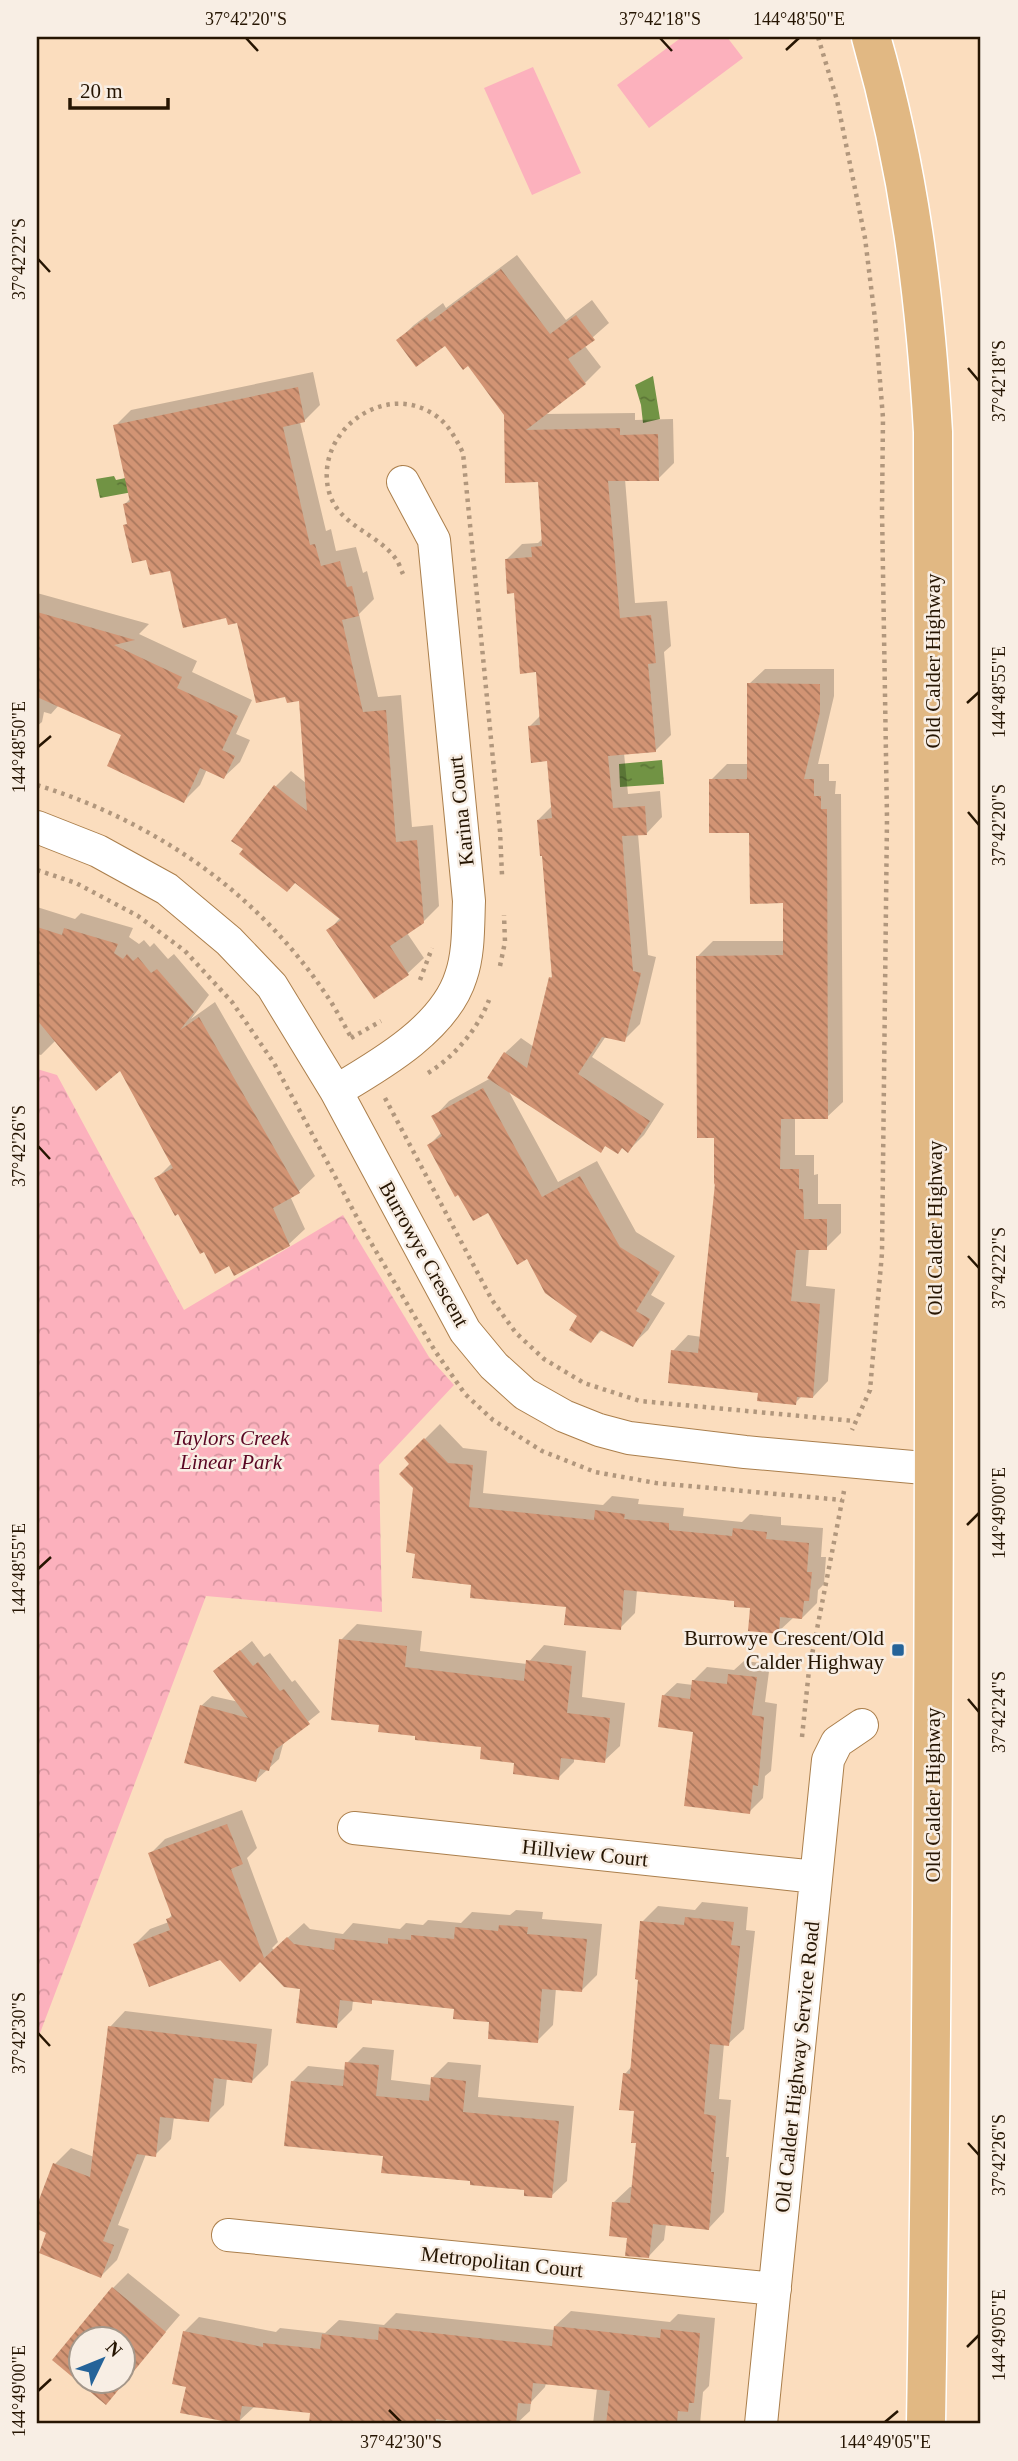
<svg xmlns="http://www.w3.org/2000/svg" width="1018" height="2461" font-family="Georgia,serif">
	<style>
		.green { fill: #fcb1bd }
		.park { fill: url(#park-crowns) }
		.water { fill: url(#water-ripples) }
		.shadow { fill: #0003; fill-rule: evenodd }
		.building { fill: url(#building-back-hatch); fill-rule: evenodd }
		.lines { fill: none; stroke-linecap: round; stroke-linejoin: round }
		.minor-casing { stroke: #ab7f4c; stroke-width: 34 }
		.major-casing { stroke: #fff; stroke-width: 41 }
		.path { stroke: #b1977d; stroke-width: 4.5; stroke-dasharray: 3.5 5; stroke-linecap: butt }
		.minor { stroke: #fff; stroke-width: 32 }
		.major { stroke: #e1b883; stroke-width: 38 }
		.ticks { fill: none; stroke: #261502; stroke-width: 2.5 }
		.poi-dot { fill: #256399; stroke: #f8eee4; stroke-width: 2.5 }
		.labels { text-anchor: middle; dominant-baseline: central; stroke-width: 5; stroke-linejoin: round; paint-order: stroke }
		.street-label { font-size: 21px; fill: #261502; stroke: #f8eee4 }
		.park-label { font-size: 21px; font-style: italic; fill: #5a0623; stroke: #f8eee4 }
		.poi-label { font-size: 21px; fill: #261502; stroke: #f8eee4; text-anchor: end }
		.neatline { fill: none; stroke: #261502; stroke-width: 2.5 }
		.ticks-label { font-size: 18px; text-anchor: middle; fill: #261502 }
	</style>
	<defs>
		<pattern id="park-crowns" width="20" height="18" patternUnits="userSpaceOnUse" patternTransform="scale(1.75)"><rect width="20" height="18" fill="#fcb1bd"/><path d="M2 6a3 3 0 1 1 6 0M12 15a3 3 0 1 1 6 0" fill="none" stroke="#d897a1"/></pattern>
		<pattern id="water-ripples" width="26" height="14" patternUnits="userSpaceOnUse" patternTransform="scale(1.75)"><rect width="26" height="14" fill="#719344"/><path d="M2 4q2-2 4 0t4 0M15 11q2-2 4 0t4 0" fill="none" stroke="#5d7737"/></pattern>
		<pattern id="building-back-hatch" width="6" height="6" patternUnits="userSpaceOnUse" patternTransform="scale(1.75)"><rect width="6" height="6" fill="#d29474"/><path d="M-1 5l2 2M0 0l6 6M5-1l2 2" fill="none" stroke="#aa785d"/></pattern>
	</defs>
	<rect width="100%" height="100%" fill="#fbddbe"/>
	<path class="green" d="M682,37H727L743,58L649,128L617,85Z
		M533,67L581,173L532,195L484,88Z"/>
	<path class="park" d="M37,1069L57,1075L184,1310L343,1215L429,1357L454,1385L379,1465L382,1612L206,1596L37,2041Z"/>
	<path class="water" d="M653,376L660,419L643,423L641,405L635,385Z
		M114,476L116,480L135,476L138,491L100,498L96,479Z
		M662,760L664,784L620,787L619,764Z"/>
	<path class="shadow" d="M517,255L566,320L592,300L609,323L584,345L601,367L585,383L543,414L635,413V420L673,419L674,463L658,479H625L635,603L667,601L671,646L664,652L671,735L655,751L624,753L628,794L660,791L662,817L647,833L638,834L648,955L656,957L640,1024L624,1040L606,1036L592,1057L664,1104L644,1135L628,1151L623,1147L606,1145L600,1151L508,1090L558,1182L597,1161L636,1232L675,1256L651,1295L665,1303L648,1330L632,1345L603,1329L591,1341L580,1316L429,1145L442,1132L434,1117L449,1101L491,1078L505,1053L521,1038L534,1047L550,978L554,975L544,854L538,820L552,806L549,759L530,726L541,715L538,671L506,560L522,544L538,543L543,538L539,481L506,415L468,364L445,343L398,340L414,325L443,303L446,308Z
		M313,372L320,405L304,421L300,422L326,531L331,529L336,551L356,547L363,573L367,571L374,599L359,614L378,697L401,695L412,827L433,825L439,906L423,922L407,933L424,958L408,973L374,997L329,930L341,917L296,881L234,840L276,786L291,771L306,783L300,699L239,621L227,616L171,569L148,558L129,523L124,505L131,498L115,426L131,410Z
		M37,593L149,624L139,634L197,661L192,672L252,700L236,734L250,740L240,762L224,777L207,769L200,785L184,801L123,734L59,705L51,714L44,712L42,722L37,726Z
		M765,669H834V696L818,764H829V781H836L835,794H841L843,1102L827,1117H795V1155H814V1175L818,1174V1204H841V1233L826,1248H809L806,1286L835,1289L828,1381L813,1397L803,1395L795,1403L760,1391L673,1351L688,1335L702,1337L717,1179L716,1136L697,957L713,941H785V902L751,831L711,780L727,764H749V684Z
		M37,907L75,919L81,913L133,928L129,937L139,944L144,940L150,947L154,943L168,959L174,954L209,995L191,1019L215,1002L315,1176L299,1191L290,1196L305,1229L289,1244L229,1264L205,1250L156,1179L172,1163L120,1068L56,1040L41,1055L37,1054Z
		M440,1424L463,1448L487,1451L483,1493L603,1505L612,1496L639,1499L638,1504L684,1508L683,1516L742,1522L750,1514L781,1517V1525L823,1528L821,1557H826L824,1584L818,1590L817,1603L802,1618L794,1617L778,1632L752,1607L736,1599L637,1590L635,1613L620,1628L568,1606L473,1583L417,1552L414,1488L412,1464L406,1458Z
		M357,1624L422,1631L420,1651L527,1664L544,1645L586,1651L582,1697L625,1703L620,1746L604,1761L574,1758V1762L558,1778L483,1746L417,1734L381,1724L341,1640Z
		M252,1641L264,1657L270,1653L292,1682L295,1680L320,1712L284,1741L279,1759L256,1780L201,1706L212,1696L239,1702L215,1671Z
		M744,1661L770,1664L765,1702L777,1704L771,1771L765,1776L763,1798L749,1812L695,1730L663,1696L677,1683L693,1685V1681L707,1667L734,1670Z
		M242,1810L257,1848L247,1858L278,1942L272,1948L274,1950L304,1923L310,1929L343,1934L353,1923L400,1929L406,1923L423,1925L428,1920L461,1923L472,1912L510,1915L516,1910L543,1912L542,1919L602,1924L597,1975L581,1991L556,1988L553,2025L537,2041L456,2008L374,1998L371,2002L353,2000L352,2010L336,2026L302,1988L284,1985L260,1960L220,1958L135,1944L150,1929L169,1922L168,1919L173,1914L150,1854L165,1839Z
		M702,1902L748,1907L746,1930L755,1931L744,2029L728,2044H724L719,2099L731,2100L726,2157H729L724,2212L709,2228L666,2224L664,2240L649,2256L629,2236L614,2202L630,2187H634L638,2142L635,2109L625,2074L632,2066L642,1922L658,1906L695,1910Z
		M125,2011L272,2029L268,2065L252,2081L227,2078L224,2105L208,2121L174,2117L171,2139L155,2155L146,2154L118,2225L129,2229L117,2260L101,2276L48,2232L37,2227V2210L55,2164L71,2148L94,2157L110,2027Z
		M363,2047L394,2050L391,2080L432,2085V2078L448,2062L481,2065L478,2097L574,2106L567,2181L551,2196L526,2189L472,2180L385,2155L292,2082L308,2066L346,2070L347,2063Z
		M128,2273L180,2315L105,2402L54,2360L113,2288ZM80,2338H122V2380H80Z
		M571,2311L670,2322L678,2314L715,2318L709,2386L703,2392L700,2424H593L597,2388L546,2383L545,2387L531,2402L530,2411L516,2424L448,2418L442,2424H310L312,2411L254,2407L238,2422L188,2385L184,2332L199,2317L276,2332L280,2328L325,2333L339,2320L384,2325L396,2313L555,2330V2326Z"/>
	<path class="building" d="M501,269L550,334L576,315L595,340L568,359L586,384L526,430L620,428V435L658,434L659,481H608L620,618L651,615L656,663L648,664L656,752L608,756L613,808L645,806L647,835L622,836L633,971L641,973L625,1042L602,1037L578,1074L650,1121L628,1153L622,1148L618,1154L605,1146L601,1153L487,1078L504,1052L527,1068L549,977L552,978L542,856H540L537,820L552,818L547,761L531,763L528,726L540,725L536,672L520,674L514,593L507,594L505,559L532,557L531,547L542,546L538,482L505,483L504,415L468,366L463,370L445,346L416,367L396,340L427,317L430,322Z
		M298,387L305,422L283,427L310,545L315,544L321,566L340,561L347,587L352,586L359,616L342,620L363,712L386,710L396,842L417,840L424,923L390,946L409,975L374,999L326,930L341,920L295,883L287,892L239,854L243,849L231,841L274,785L307,811L299,701L287,703L285,697L256,703L237,623L228,625L226,618L183,628L170,571L150,575L146,560L132,563L123,525L127,524L123,504L130,502L113,425Z
		M37,612L135,640L114,645L182,677L177,688L238,716L222,750L235,756L224,779L200,768L184,803L107,766L121,735L37,697Z
		M747,683L820,684V712L804,779H814V796H821V809H827L828,1119H781L780,1169H799V1189H803L804,1219H827V1250H796L791,1301L820,1304L813,1398L797,1397L796,1405L757,1401L758,1393L668,1383L671,1350L698,1353L715,1183L714,1185V1138H697L696,956L783,955V903L750,904L749,833H709V779H747Z
		M37,927L62,935L64,928L118,944L114,953L123,959L127,954L133,961L138,957L151,973L157,969L194,1012L180,1030L199,1017L300,1193L273,1208L290,1246L234,1276L229,1266L215,1274L204,1252L200,1254L178,1214L175,1216L154,1178L173,1168L120,1071L96,1091L37,1020Z
		M483,1088L542,1197L580,1176L620,1247L660,1272L636,1311L650,1319L633,1347L600,1330L591,1343L569,1330L577,1316L545,1293L527,1259L517,1265L488,1213L473,1221L458,1195L455,1197L427,1145L442,1136L431,1116Z
		M424,1438L448,1463L473,1465L469,1507L594,1520L595,1510L625,1514L624,1519L669,1523V1530L732,1536L733,1528L767,1532L766,1539L809,1543L807,1572H812L809,1601H804L802,1619L780,1617L779,1634L748,1631L750,1608L734,1607V1601L624,1590L621,1630L564,1625L566,1607L470,1598L471,1585L412,1578L415,1554L406,1552L413,1488L399,1474L409,1464L404,1458Z
		M339,1639L407,1646L405,1667L524,1681L526,1660L572,1666L567,1713L610,1718L605,1763L561,1758L559,1780L513,1774L514,1763L480,1759L481,1747L415,1740V1736L378,1732L379,1725L331,1720Z
		M240,1650L253,1666L258,1662L280,1691L284,1689L310,1724L275,1750L269,1771L260,1769L256,1782L184,1763L200,1705L248,1718L213,1671Z
		M728,1674L757,1677L752,1715L764,1717L758,1786L753,1785L750,1814L684,1806L693,1732L658,1727L662,1695L690,1699L692,1680L727,1684Z
		M227,1824L243,1864L231,1869L264,1958L240,1982L220,1960L149,1987L133,1944L170,1930L166,1919L172,1917L148,1853Z
		M685,1917L734,1922L731,1945L740,1946L729,2046L710,2044L704,2114L716,2116L711,2172H714L709,2230L653,2224L649,2258L625,2256L627,2238L609,2236L612,2202L630,2203L636,2143H631L634,2111L619,2110L623,2073L630,2074L638,1980L635,1979L640,1921L684,1925Z
		M499,1925L528,1927L527,1934L587,1939L582,1992L542,1989L538,2043L488,2039L489,2022L453,2019L454,2009L372,2000V2004L340,2000L337,2028L296,2023L300,1989L284,1987L260,1962L287,1937L294,1944L334,1950L335,1938L388,1944V1938L411,1940V1935L454,1939L455,1927L498,1931Z
		M108,2026L257,2044L252,2083L214,2078L209,2122L160,2117L156,2157L137,2154L103,2241L114,2245L101,2278L39,2253L46,2233L37,2229V2205L53,2163L90,2177Z
		M345,2062L379,2065L376,2096L429,2101L431,2077L466,2081L463,2112L559,2121L552,2198L524,2196V2190L470,2185V2181L381,2173L383,2156L284,2146L291,2081L343,2086Z
		M112,2287L166,2332L106,2405L52,2360ZM80,2339H122V2381H80Z
		M554,2326L660,2338L661,2329L700,2333L694,2403H689L688,2412L678,2411L677,2424H606L610,2391L533,2383L531,2404L518,2403L516,2424H484L436,2419L435,2424H309L310,2413L242,2406L239,2424L180,2413L186,2387L172,2384L183,2331L263,2347V2343L320,2349L322,2334L378,2340L379,2327L552,2346Z"/>
	<g class="lines">
		<g class="minor-casing">
			<path id="minor" d="M37,827L98,851L167,889L229,941L272,986L336,1091L465,1331L494,1366L525,1394L564,1416L599,1430L629,1438L745,1452L935,1469
				M336,1091C380,1065 445,1028 461,976C469,953 468,925 469,901L434,540L403,482
				M354,1828L816,1877
				M228,2235L775,2289
				M761,2424L828,1760L837,1742L862,1725"/>
		</g>
		<g class="major-casing">
			<path id="major" d="M871,37C909,169 925,295 933,432C934,1096 937,1760 926,2424"/>
		</g>
		<path class="path" d="M818,37L837,100L865,238L875,319L883,418L882,510L887,818L882,1253L870,1390L852,1430
			M403,574C401,570 399,563 396,559C375,530 331,525 327,481C322,428 383,385 430,412C447,421 455,437 463,453L500,831L502,875
			M37,785C153,821 256,891 325,993C335,1007 343,1023 352,1039
			M37,870L76,883L138,916L185,951L232,1002L274,1063L367,1236L435,1351L465,1394L493,1420L542,1451L595,1472L656,1483L842,1500
			M500,966L505,942L504,915
			M420,980L432,948
			M351,1038L381,1021
			M428,1073C454,1057 478,1029 489,1000
			M385,1098L492,1300L516,1333L544,1359L584,1383L640,1401L854,1421
			M802,1737L809,1670L844,1491"/>
		<use href="#minor" class="minor"/>
		<use href="#major" class="major"/>
	</g>
	<path class="ticks" d="M246,38L258,51M660,38L672,51M786,50L799,38M38,259L50,272M968,368L979,381M967,703L979,692M38,747L51,736M968,812L979,825M38,1146L50,1159M968,1256L979,1268M967,1525L979,1513M38,1569L51,1557M968,1699L979,1712M38,2033L50,2046M968,2143L979,2155M967,2347L979,2335M38,2391L51,2379M389,2410L401,2422M885,2422L898,2411"/>
	<rect class="poi-dot" x="891" y="1643" width="14" height="14" rx="3.5"/>
	<g class="labels">
		<g class="street-label">
			<text transform="translate(933 661) rotate(-90)">Old Calder Highway</text>
			<text transform="translate(461 811) rotate(-96)">Karina Court</text>
			<text transform="translate(935 1228) rotate(-90)">Old Calder Highway</text>
			<text transform="translate(424 1254) rotate(61)">Burrowye Crescent</text>
			<text transform="translate(933 1795) rotate(-90)">Old Calder Highway</text>
			<text transform="translate(585 1853) rotate(6)">Hillview Court</text>
			<text transform="translate(797 2067) rotate(-84)">Old Calder Highway Service Road</text>
			<text transform="translate(502 2262) rotate(6)">Metropolitan Court</text>
		</g>
		<g class="park-label">
			<text x="231" y="1438">Taylors Creek<tspan x="231" dy="24">Linear Park</tspan></text>
		</g>
		<g class="poi-label">
			<text x="884" y="1638">Burrowye Crescent/Old<tspan x="884" dy="24">Calder Highway</tspan></text>
		</g>
	</g>
	<rect width="1018" height="2461" fill="none" stroke="#f8eee4" stroke-width="77"/>
	<g transform="translate(102 2360) rotate(47)"><circle r="33" fill="#f8eee4" stroke="#a4978a" stroke-width="2"/>
	<path d="M0-5L12 26L0 18L-12 26Z" fill="#256399"/>
	<text y="-10" font-size="19" font-weight="bold" text-anchor="middle" fill="#261502">N</text>
	</g>
	<path d="M70 98v10h98v-10" fill="none" stroke="#261502" stroke-width="3.5"/>
	<text x="80" y="98" font-size="21" fill="#261502" stroke="#f8eee4" stroke-width="5" paint-order="stroke">20 m</text>
	<rect x="38" y="38" width="941" height="2384" class="neatline"/>
	<g class="ticks-label">
		<text x="246" y="25">37°42'20"S</text>
		<text x="660" y="25">37°42'18"S</text>
		<text x="799" y="25">144°48'50"E</text>
		<text transform="translate(19 259) rotate(-90)" y="6">37°42'22"S</text>
		<text transform="translate(999 381) rotate(-90)" y="6">37°42'18"S</text>
		<text transform="translate(999 692) rotate(-90)" y="6">144°48'55"E</text>
		<text transform="translate(19 747) rotate(-90)" y="6">144°48'50"E</text>
		<text transform="translate(999 825) rotate(-90)" y="6">37°42'20"S</text>
		<text transform="translate(19 1146) rotate(-90)" y="6">37°42'26"S</text>
		<text transform="translate(999 1268) rotate(-90)" y="6">37°42'22"S</text>
		<text transform="translate(999 1513) rotate(-90)" y="6">144°49'00"E</text>
		<text transform="translate(19 1569) rotate(-90)" y="6">144°48'55"E</text>
		<text transform="translate(999 1712) rotate(-90)" y="6">37°42'24"S</text>
		<text transform="translate(19 2033) rotate(-90)" y="6">37°42'30"S</text>
		<text transform="translate(999 2155) rotate(-90)" y="6">37°42'26"S</text>
		<text transform="translate(999 2335) rotate(-90)" y="6">144°49'05"E</text>
		<text transform="translate(19 2391) rotate(-90)" y="6">144°49'00"E</text>
		<text x="401" y="2448">37°42'30"S</text>
		<text x="885" y="2448">144°49'05"E</text>
	</g>
</svg>
